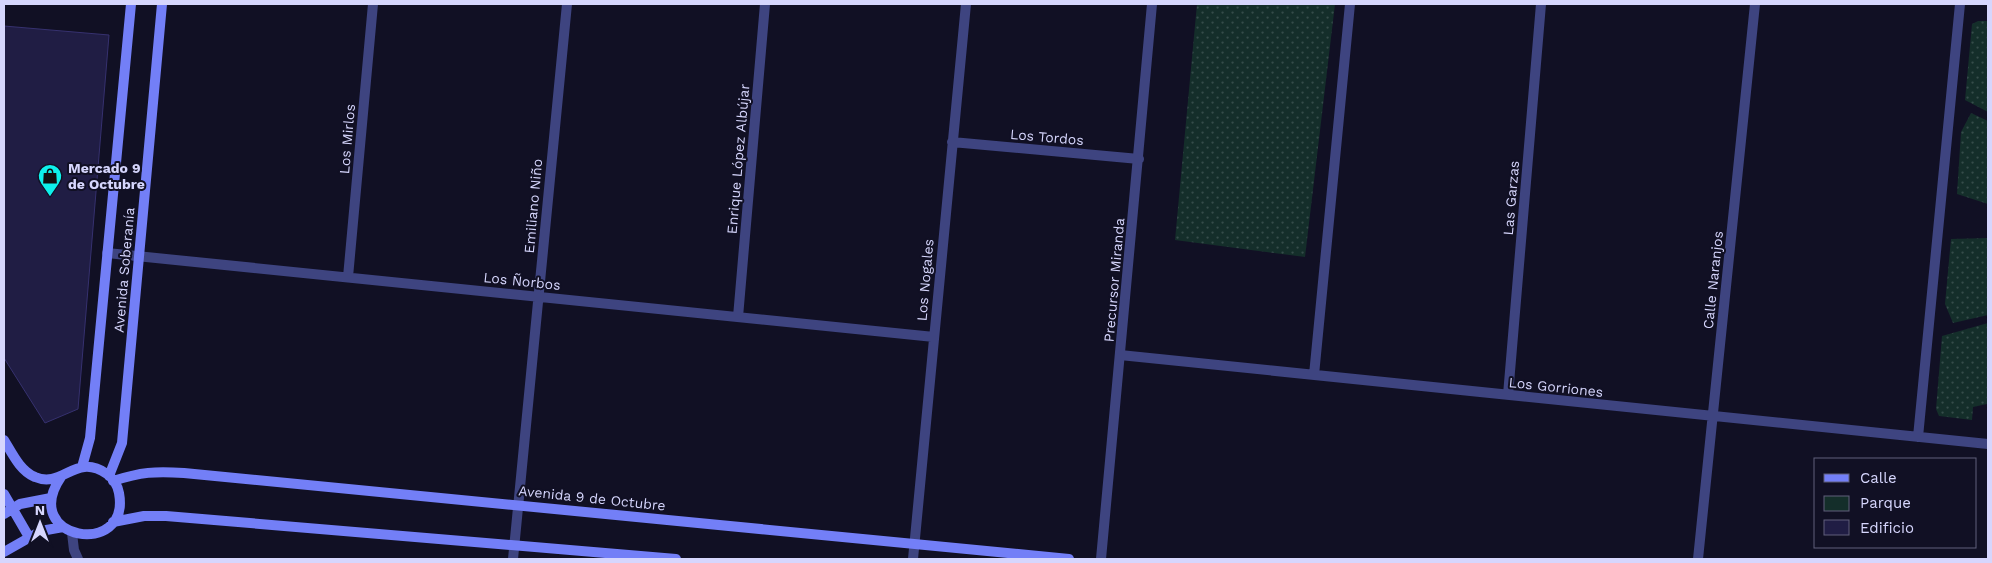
<svg xmlns="http://www.w3.org/2000/svg" width="1992" height="563" font-family="'Work Sans',sans-serif">
	<style>
		.green { fill: url(#green-dots) }
		.building { fill: #201d44; stroke: #36316f }
		.lines { fill: none; stroke-linecap: round; stroke-linejoin: round }
		.street { stroke: #3e4480; stroke-width: 10 }
		.secondary { stroke: #737ff7; stroke-width: 10 }
		.labels { text-anchor: middle; dominant-baseline: central; stroke-width: 4; stroke-linejoin: round; paint-order: stroke }
		.street-label { font-size: 14px; fill: #d6d6fd; stroke: #111024 }
		.poi-label { font-size: 14px; font-weight: bold; fill: #d6d6fd; stroke: #111024; text-anchor: start }
	</style>
	<defs>
		<pattern id="green-dots" width="8" height="8" patternUnits="userSpaceOnUse" patternTransform="scale(1.25)"><rect width="8" height="8" fill="#142e2a"/><path d="M2 2h.1M6 6h.1" fill="none" stroke="#354c4a" stroke-width="1.8" stroke-linecap="round"/></pattern>
	</defs>
	<rect width="100%" height="100%" fill="#111024"/>
	<path class="green" d="M1197,4H1335L1305,257L1175,240Z
		M1978,21H1988V112L1965,100L1972,24Z
		M1971,113L1988,121V204L1957,194L1961,132Z
		M1988,238V315L1953,323L1945,304L1951,239Z
		M1988,323L1987,404L1973,407L1972,420L1939,416L1936,409L1942,336Z"/>
	<path class="building" d="M4,26L109,35L78,409L45,423L4,358Z"/>
	<g class="lines">
		<path class="street" d="M952,142L1139,159
			M107,253L934,337
			M348,277L373,4
			M738,317L765,4
			M1120,355L1988,444
			M1314,375L1350,4
			M1508,395L1541,4
			M1918,437L1960,4
			M72,533L74,550L78,559
			M513,559L567,4
			M913,559L966,4
			M1101,559L1152,4
			M1698,559L1755,4"/>
		<path class="secondary" d="M4,440C12,453 20,471 35,477C63,489 75,452 107,474C113,478 118,486 119,493C131,559 18,540 61,477
			M82,467L90,438L131,4
			M109,476L122,443L162,4
			M113,481C141,472 155,471 184,473L1069,559
			M4,494L29,537
			M4,514L20,504L51,498
			M113,522L144,516H166L676,559
			M4,552L41,531L63,527"/>
	</g>
	<defs>
		<g id="shop-pin" transform="scale(1.25)"><path d="M0 17L-7.5 6A9.5 9.5 0 1 1 7.5 6Z" fill="#0ef0eb" stroke="#111024"/><path d="M-5-2.5h2.3a2.7 3.5 0 0 1 5.4 0H5L5.5 6h-11ZM-1.5-2.5h3a1.5 2.3 0 0 0-3 0Z" fill="#111"/></g>
	</defs>
	<g fill-rule="evenodd">
		<use href="#shop-pin" x="50" y="176"/>
	</g>
	<g class="labels">
		<g class="street-label">
			<text transform="translate(1047 137) rotate(5)">Los Tordos</text>
			<text transform="translate(347 139) rotate(-85)">Los Mirlos</text>
			<text transform="translate(738 159) rotate(-85)">Enrique López Albújar</text>
			<text transform="translate(1511 198) rotate(-85)">Las Garzas</text>
			<text transform="translate(533 206) rotate(-85)">Emiliano Niño</text>
			<text transform="translate(124 270) rotate(-85)">Avenida Soberanía</text>
			<text transform="translate(925 280) rotate(-85)">Los Nogales</text>
			<text transform="translate(1114 280) rotate(-85)">Precursor Miranda</text>
			<text transform="translate(1713 280) rotate(-84)">Calle Naranjos</text>
			<text transform="translate(522 281) rotate(6)">Los Ñorbos</text>
			<text transform="translate(1556 387) rotate(6)">Los Gorriones</text>
			<text transform="translate(592 498) rotate(6)">Avenida 9 de Octubre</text>
		</g>
		<g class="poi-label">
			<text x="68" y="168">Mercado 9<tspan x="68" dy="16">de Octubre</tspan></text>
		</g>
	</g>
	<rect width="1992" height="563" fill="none" stroke="#d6d6fd" stroke-width="10"/>
	<rect x="1814" y="458" width="162" height="90" fill="#111024" stroke="#605f7b"/>
	<rect x="1824" y="474" width="25" height="8" fill="#737ff7" stroke="#605f7b"/>
	<text x="1860" y="483" font-size="15" fill="#d6d6fd">Calle</text>
	<rect x="1824" y="496" width="25" height="15" fill="#142e2a" stroke="#605f7b"/>
	<text x="1860" y="508" font-size="15" fill="#d6d6fd">Parque</text>
	<rect x="1824" y="520" width="25" height="15" fill="#201d44" stroke="#605f7b"/>
	<text x="1860" y="533" font-size="15" fill="#d6d6fd">Edificio</text>
	<g transform="translate(40 523)" stroke="#111024" stroke-width="4" paint-order="stroke">
	<path d="M0-4L9 19L0 12L-9 19Z" fill="#d6d6fd"/>
	<text y="-8" font-size="14" font-weight="bold" text-anchor="middle" fill="#d6d6fd">N</text>
	</g>
</svg>
